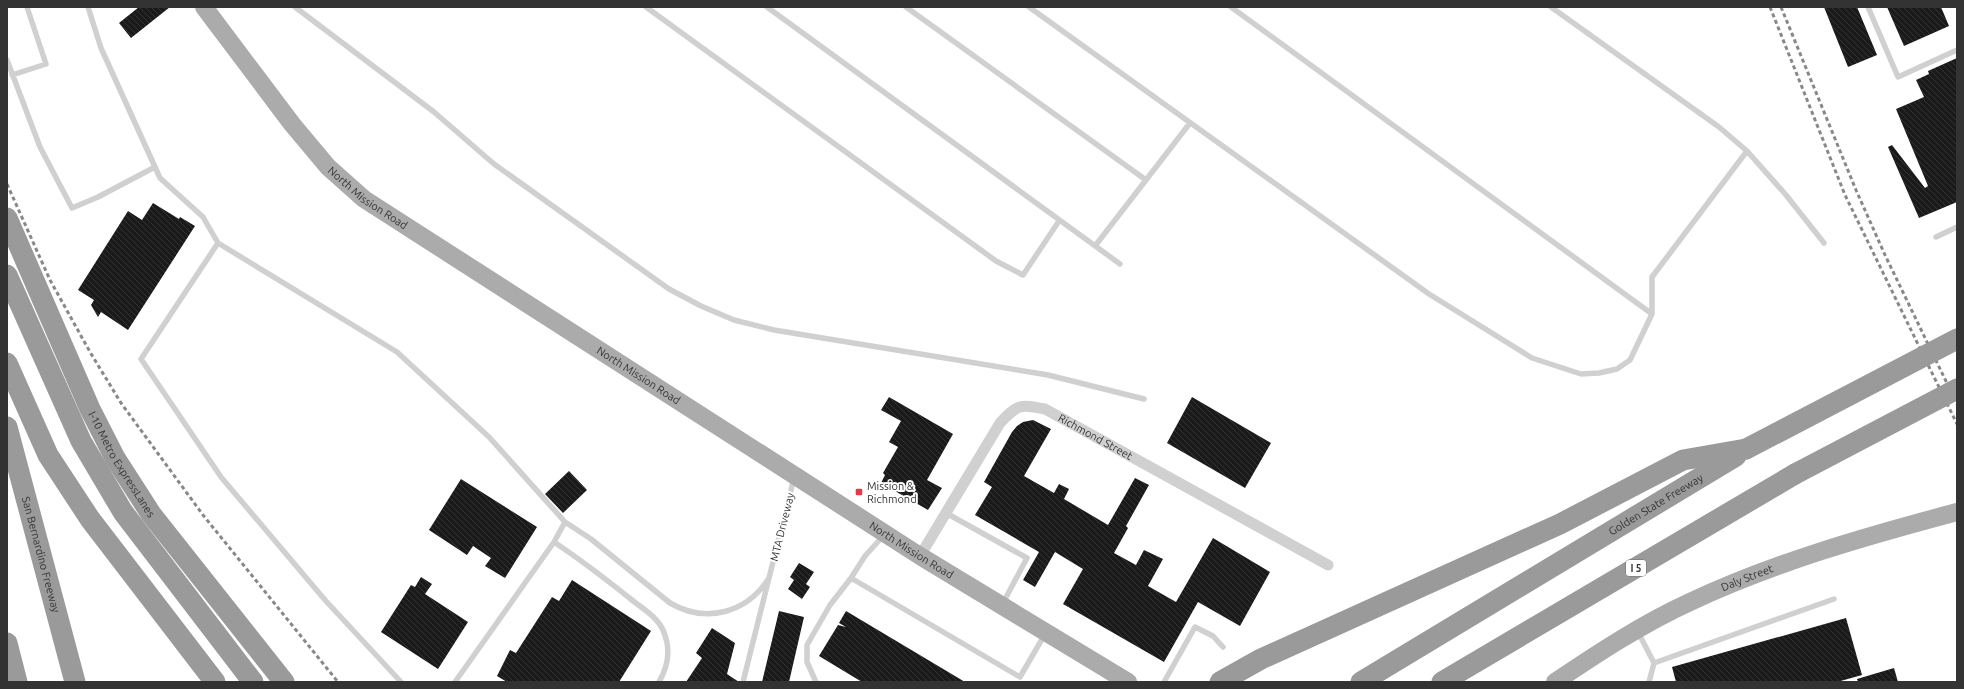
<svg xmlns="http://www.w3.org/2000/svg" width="1964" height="689" font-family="Ubuntu,sans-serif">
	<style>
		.building { fill: url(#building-back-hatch) }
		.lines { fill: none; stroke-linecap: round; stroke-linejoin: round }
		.lane { stroke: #d0d0d0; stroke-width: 5.5 }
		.street { stroke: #d0d0d0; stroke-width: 11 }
		.primary { stroke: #ababab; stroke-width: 18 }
		.highway { stroke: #9a9a9a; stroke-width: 21 }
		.rail { stroke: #888; stroke-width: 3; stroke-dasharray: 4 3; stroke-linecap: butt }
		.highway-bridge { stroke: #9a9a9a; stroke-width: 21 }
		.poi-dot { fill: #e63946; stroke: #fff; stroke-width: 1.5 }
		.labels { text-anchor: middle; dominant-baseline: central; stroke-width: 4; stroke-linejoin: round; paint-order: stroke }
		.shield { fill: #fff; stroke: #707070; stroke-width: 1 }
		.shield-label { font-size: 10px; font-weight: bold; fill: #333 }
		.street-label { font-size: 11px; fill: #333; stroke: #fff }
		.poi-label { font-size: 11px; fill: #333; stroke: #fff; text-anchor: start }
	</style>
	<defs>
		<pattern id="building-back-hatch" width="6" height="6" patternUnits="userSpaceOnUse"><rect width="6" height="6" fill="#1a1a1a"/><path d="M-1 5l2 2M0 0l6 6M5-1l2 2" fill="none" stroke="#333"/></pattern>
	</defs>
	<rect width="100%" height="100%" fill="#fff"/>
	<path class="building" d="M139,7H170L131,38L119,23Z
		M1824,7H1857L1877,55L1848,67Z
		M1887,7H1941L1949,26L1904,46Z
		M1957,58V202L1919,218L1888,147L1892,145L1925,188L1928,186L1896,109L1924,97L1916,80L1929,74L1928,71Z
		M153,203L179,219L180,217L195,226L128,330L101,312L98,317L91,305L94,300L78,290L128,211L142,220Z
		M889,397L953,434L927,480L942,488L928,510L881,483L885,475L883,473L898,447L889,442L901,421L881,410Z
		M1192,397L1271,443L1245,488L1167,443Z
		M1033,420L1051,429L1024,476L1054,493L1059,484L1069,489L1064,499L1108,525L1135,478L1149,485L1126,526L1128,528L1114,553L1136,565L1144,550L1163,559L1148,586L1176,602L1213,538L1270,572L1240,626L1198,602L1164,662L1063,604L1083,569L1055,552L1035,587L1023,580L1039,552L975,515L992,487L984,482L1012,432L1017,426L1023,422Z
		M569,471L587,490L563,513L545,494Z
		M461,479L537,527L505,578L485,566L491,558L473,546L467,555L429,530Z
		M799,563L814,572L806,584L810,587L802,599L788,589L794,580L790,577Z
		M421,577L432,584L425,594L468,622L438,669L381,632L411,585L415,587Z
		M572,580L651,631L619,682H507L497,676L510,650L516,653L552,597L559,601Z
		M779,611L804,617L789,682H762Z
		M846,611L965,682H862L819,656L838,625L846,627L839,623Z
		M1846,618L1862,675L1837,682H1676L1672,667Z
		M712,628L735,643L727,674L739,682H686L702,658L696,653Z
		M1894,668L1898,682H1858L1857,679Z"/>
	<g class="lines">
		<path class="lane" d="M88,7L101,48L160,178L203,217L218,243
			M295,7L434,112L494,164L669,289L701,306L734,320L774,330L1048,375L1144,399
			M646,7L996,261L1023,275L1059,221
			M767,7L1120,264
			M906,7L1146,180
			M1029,7L1429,294L1532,358L1581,374L1599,373L1617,369L1630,360L1652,314V277L1747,151
			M1231,7L1652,314
			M1551,7L1719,127L1747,151L1786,195L1824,243
			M1868,7L1898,77L1957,50
			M7,60L40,147L72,208L98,197L155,167
			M12,75L46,64L27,7
			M1936,237L1957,227
			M1095,246L1190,123
			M946,513L1027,558L1003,603
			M884,535L865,556L851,578L1020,677L1045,634
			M554,542C581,560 607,580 632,600C643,609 657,617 663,630C671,648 669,665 659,682
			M1638,632L1654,663L1834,599
			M401,682L325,600L221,477L141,359L218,243L397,352L489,437L565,522L591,539L670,603C706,624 747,613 769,578
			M455,682L554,542L565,522
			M743,682L794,478
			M816,682L807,662V645L830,605L851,578
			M1164,682L1195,627L1213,636L1223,647
			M1649,682L1654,663"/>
		<path class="street" id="s1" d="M920,556L1000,423C1018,404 1020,404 1045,409L1328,565"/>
		<g class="primary">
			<path id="s2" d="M204,7L292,124L328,167L364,199L920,556L1128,682"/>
			<path id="s3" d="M1555,682C1598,653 1642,624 1690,602C1775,562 1867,536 1957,512"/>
		</g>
		<g class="highway">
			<path id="s4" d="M7,218L90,409L115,458L151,514L284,682"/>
			<path d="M7,275L81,441L123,512L253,682"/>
			<path d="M7,363L48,455L90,519L215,682"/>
			<path id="s5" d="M7,427L75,682"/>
			<path d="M7,643L17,682"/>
			<path d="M1220,682L1261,659L1560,524L1683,460L1746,449"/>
			<path id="s6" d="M1361,682L1736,456"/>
			<path d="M1442,682L1795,474"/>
		</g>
		<path class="rail" d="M1770,7L1845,195L1957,424
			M1781,7L1856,190L1885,255L1957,404
			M7,184L50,280L90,352L121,403L203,515L338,682"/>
		<path class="highway-bridge" d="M1746,449L1957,339
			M1795,474L1957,389"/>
	</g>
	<rect class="poi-dot" x="855" y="488" width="8" height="8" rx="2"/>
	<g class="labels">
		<rect class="shield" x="1626" y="560" width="20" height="16" rx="3"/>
		<g class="shield-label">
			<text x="1636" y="568">I 5</text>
		</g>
		<g class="street-label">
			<text stroke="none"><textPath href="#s2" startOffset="253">North Mission Road</textPath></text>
			<text stroke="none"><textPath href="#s2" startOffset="577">North Mission Road</textPath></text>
			<text stroke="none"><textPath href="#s1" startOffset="264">Richmond Street</textPath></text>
			<text stroke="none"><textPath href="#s4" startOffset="272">I-10 Metro ExpressLanes</textPath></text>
			<text stroke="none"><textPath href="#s6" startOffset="344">Golden State Freeway</textPath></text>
			<text transform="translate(782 527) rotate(-76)">MTA Driveway</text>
			<text stroke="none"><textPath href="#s2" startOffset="901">North Mission Road</textPath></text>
			<text stroke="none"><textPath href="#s5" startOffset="132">San Bernardino Freeway</textPath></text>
			<text stroke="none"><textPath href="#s3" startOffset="219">Daly Street</textPath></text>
		</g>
		<g class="poi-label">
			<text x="867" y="486">Mission &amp;<tspan x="867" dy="13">Richmond</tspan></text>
		</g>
	</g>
	<rect width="1964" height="689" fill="none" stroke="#333333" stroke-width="16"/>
</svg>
